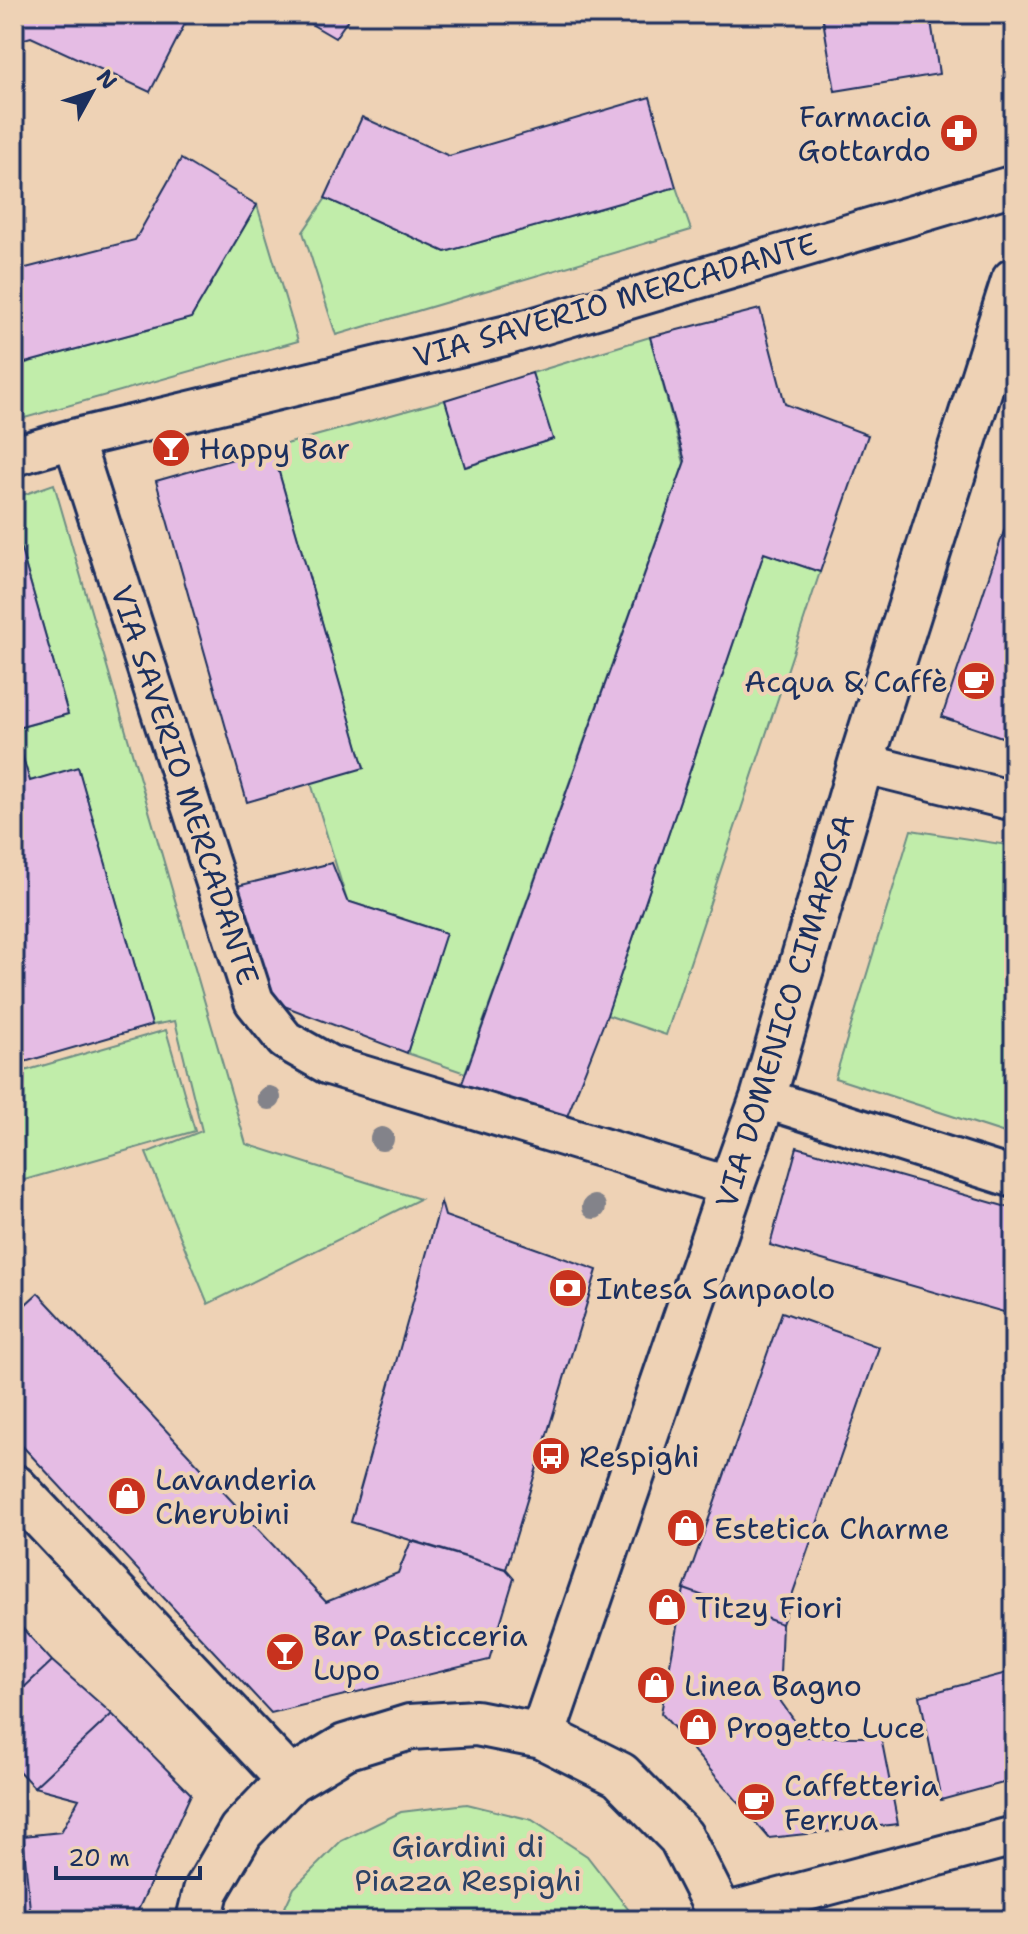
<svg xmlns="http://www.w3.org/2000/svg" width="1028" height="1934" font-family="'Shantell Sans',sans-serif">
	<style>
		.green { fill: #c1edaa; stroke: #6e8e84; stroke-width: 2 }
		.building { fill: #e5bce4; stroke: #1b2f5e; stroke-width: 2 }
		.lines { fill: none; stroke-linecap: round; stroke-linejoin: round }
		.minor-casing { stroke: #1b2f5e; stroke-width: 44 }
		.tertiary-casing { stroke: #1b2f5e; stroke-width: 50 }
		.minor { stroke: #eed2b5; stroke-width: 38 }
		.tertiary { stroke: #eed2b5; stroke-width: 44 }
		.tree { fill: #83838a }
		.labels { text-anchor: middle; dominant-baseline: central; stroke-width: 8; stroke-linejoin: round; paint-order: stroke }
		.poi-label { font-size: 30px; fill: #1b2f5e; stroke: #eed2b5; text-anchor: start }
		.street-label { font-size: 30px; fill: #1b2f5e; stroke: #eed2b5 }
		.park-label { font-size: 30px; fill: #2c4266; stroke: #eed2b5 }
	</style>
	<rect width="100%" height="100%" fill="#eed2b5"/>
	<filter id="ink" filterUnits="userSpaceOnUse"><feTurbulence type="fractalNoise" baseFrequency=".0125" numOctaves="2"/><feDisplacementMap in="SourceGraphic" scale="16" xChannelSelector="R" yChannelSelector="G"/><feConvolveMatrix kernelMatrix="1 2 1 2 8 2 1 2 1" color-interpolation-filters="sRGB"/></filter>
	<g filter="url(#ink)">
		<path class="green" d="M676,187L691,230L336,335L303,232L326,198L445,252Z
			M257,205L298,341L14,421V366L191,318Z
			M650,337L684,463L465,1073L407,1053L445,933L347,901L311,783L358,748L272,448L445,400L466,467L552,439L532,373Z
			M54,484L246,1144L420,1199L208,1304L146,1153L202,1131L175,1021L152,1025L78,768L30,781L14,729L68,714L14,525V498Z
			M764,553L820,572L666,1035L607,1015Z
			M911,830L1014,846V1136L835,1078Z
			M166,1030L195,1131L14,1183V1074Z
			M467,1804L532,1820L587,1856L628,1909L632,1920H279L294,1888L341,1841L401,1812Z"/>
		<path class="building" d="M14,14H190L150,92L31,37L14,42Z
			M294,14H352L335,38Z
			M822,14H930L939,74L835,91Z
			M650,97L676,187L445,252L325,198L362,117L449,156Z
			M181,159L257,205L191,318L14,366V271L135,240Z
			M760,309L785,404L868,435L820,572L764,553L607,1015L564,1124L460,1089L685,461L650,337Z
			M532,373L553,439L465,467L445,400Z
			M272,448L364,768L247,802L156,481Z
			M1014,501V741L942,717Z
			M14,525L68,714L14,729L30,781L78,767L152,1025L14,1065Z
			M332,863L347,901L446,933L407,1053L258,996L225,889Z
			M797,1147L1014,1209V1315L770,1245Z
			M441,1202L445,1216L597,1270L506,1569L351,1522Z
			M38,1293L326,1602L398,1573L411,1541L506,1569L514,1578L489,1660L271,1713L14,1437V1315Z
			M782,1312L879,1347L782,1624L684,1589Z
			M684,1589L782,1624L779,1699L806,1737H881L898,1824L769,1838L661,1713Z
			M14,1619L52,1661L14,1697Z
			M52,1661L112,1714L34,1787L14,1766V1697Z
			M1014,1671V1780L941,1800L920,1696Z
			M112,1714L191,1794L134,1919L31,1920L23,1836L61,1832L79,1799L34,1787Z
			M14,1835L23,1836L31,1920L14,1919Z"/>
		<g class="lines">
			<g class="minor-casing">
				<path id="minor" d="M73,439L254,1001L285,1040L329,1065L731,1187
					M14,456L73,439L508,335L1014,185
					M861,763L1014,801
					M763,1098L1014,1178
					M720,1914L1014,1836"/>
			</g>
			<g class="tertiary-casing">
				<path id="tertiary" d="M14,1487L290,1780
					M542,1736L731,1187L763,1098L861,763L1014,281
					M199,1920L206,1891L241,1831L290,1780L345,1747L410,1727L476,1723L542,1736L620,1775L681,1837L720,1914L721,1920"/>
			</g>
			<use href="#minor" class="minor"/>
			<use href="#tertiary" class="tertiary"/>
		</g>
		<g class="tree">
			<circle cx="269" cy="1098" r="12"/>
			<circle cx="382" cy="1139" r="12"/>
			<circle cx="594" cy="1207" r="12"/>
		</g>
	</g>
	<defs>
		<g id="pharmacy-disc" transform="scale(2)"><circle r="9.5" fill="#c8321e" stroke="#eed2b5"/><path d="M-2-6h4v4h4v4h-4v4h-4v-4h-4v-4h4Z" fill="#fff"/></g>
		<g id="bar-disc" transform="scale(2)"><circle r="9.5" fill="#c8321e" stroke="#eed2b5"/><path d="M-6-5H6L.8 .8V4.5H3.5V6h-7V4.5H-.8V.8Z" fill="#fff"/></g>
		<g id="cafe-disc" transform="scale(2)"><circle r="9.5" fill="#c8321e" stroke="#eed2b5"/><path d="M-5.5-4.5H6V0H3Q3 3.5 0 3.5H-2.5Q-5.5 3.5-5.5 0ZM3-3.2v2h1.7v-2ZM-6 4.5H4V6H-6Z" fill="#fff"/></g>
		<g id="bank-disc" transform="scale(2)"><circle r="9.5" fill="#c8321e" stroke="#eed2b5"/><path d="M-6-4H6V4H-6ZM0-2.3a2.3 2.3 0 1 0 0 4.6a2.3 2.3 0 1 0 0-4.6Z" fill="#fff"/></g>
		<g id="bus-disc" transform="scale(2)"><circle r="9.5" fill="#c8321e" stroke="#eed2b5"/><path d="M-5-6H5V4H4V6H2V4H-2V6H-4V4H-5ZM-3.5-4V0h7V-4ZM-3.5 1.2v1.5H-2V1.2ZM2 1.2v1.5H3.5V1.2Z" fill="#fff"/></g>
		<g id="shop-disc" transform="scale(2)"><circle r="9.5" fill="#c8321e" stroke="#eed2b5"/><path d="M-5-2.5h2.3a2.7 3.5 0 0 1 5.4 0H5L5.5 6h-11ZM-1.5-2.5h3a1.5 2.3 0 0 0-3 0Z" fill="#fff"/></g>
	</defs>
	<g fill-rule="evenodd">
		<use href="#pharmacy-disc" x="959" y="133"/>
		<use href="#bar-disc" x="171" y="448"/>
		<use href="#cafe-disc" x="976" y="681"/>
		<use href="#bank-disc" x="568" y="1288"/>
		<use href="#bus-disc" x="551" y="1456"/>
		<use href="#shop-disc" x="127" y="1496"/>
		<use href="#shop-disc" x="686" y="1528"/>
		<use href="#shop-disc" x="667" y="1607"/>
		<use href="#bar-disc" x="285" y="1652"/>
		<use href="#shop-disc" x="656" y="1685"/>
		<use href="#shop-disc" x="698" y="1727"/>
		<use href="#cafe-disc" x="756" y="1802"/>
	</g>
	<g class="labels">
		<g class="poi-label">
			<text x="931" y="116" text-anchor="end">Farmacia<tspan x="931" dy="34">Gottardo</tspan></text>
			<text x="199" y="448">Happy Bar</text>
			<text x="948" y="681" text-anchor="end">Acqua &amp; Caffè</text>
			<text x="596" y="1288">Intesa Sanpaolo</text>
			<text x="579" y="1456">Respighi</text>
			<text x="155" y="1479">Lavanderia<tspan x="155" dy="34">Cherubini</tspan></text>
			<text x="714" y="1528">Estetica Charme</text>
			<text x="695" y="1607">Titzy Fiori</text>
			<text x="313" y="1635">Bar Pasticceria<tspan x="313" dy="34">Lupo</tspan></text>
			<text x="684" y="1685">Linea Bagno</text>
			<text x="726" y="1727">Progetto Luce</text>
			<text x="784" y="1785">Caffetteria<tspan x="784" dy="34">Ferrua</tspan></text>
		</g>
		<g class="street-label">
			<text transform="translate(615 300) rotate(-16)">VIA SAVERIO MERCADANTE</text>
			<text transform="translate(185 785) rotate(72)">VIA SAVERIO MERCADANTE</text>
			<text transform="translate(785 1011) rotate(-73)">VIA DOMENICO CIMAROSA</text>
		</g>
		<g class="park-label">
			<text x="468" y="1846">Giardini di<tspan x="468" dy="34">Piazza Respighi</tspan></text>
		</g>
	</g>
	<rect width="1028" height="1934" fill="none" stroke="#eed2b5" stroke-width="48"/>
	<rect x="24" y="24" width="980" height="1886" fill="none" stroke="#1b2f5e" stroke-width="3" filter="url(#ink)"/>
	<g transform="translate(92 92) rotate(50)" stroke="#eed2b5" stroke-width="6" paint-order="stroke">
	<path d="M0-6L14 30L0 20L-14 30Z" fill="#1b2f5e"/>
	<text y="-12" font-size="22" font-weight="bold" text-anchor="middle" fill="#1b2f5e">N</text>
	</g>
	<path d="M56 1866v12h144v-12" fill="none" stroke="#1b2f5e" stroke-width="4"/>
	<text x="68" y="1866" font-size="24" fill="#1b2f5e" stroke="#eed2b5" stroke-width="6" paint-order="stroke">20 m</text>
</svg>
